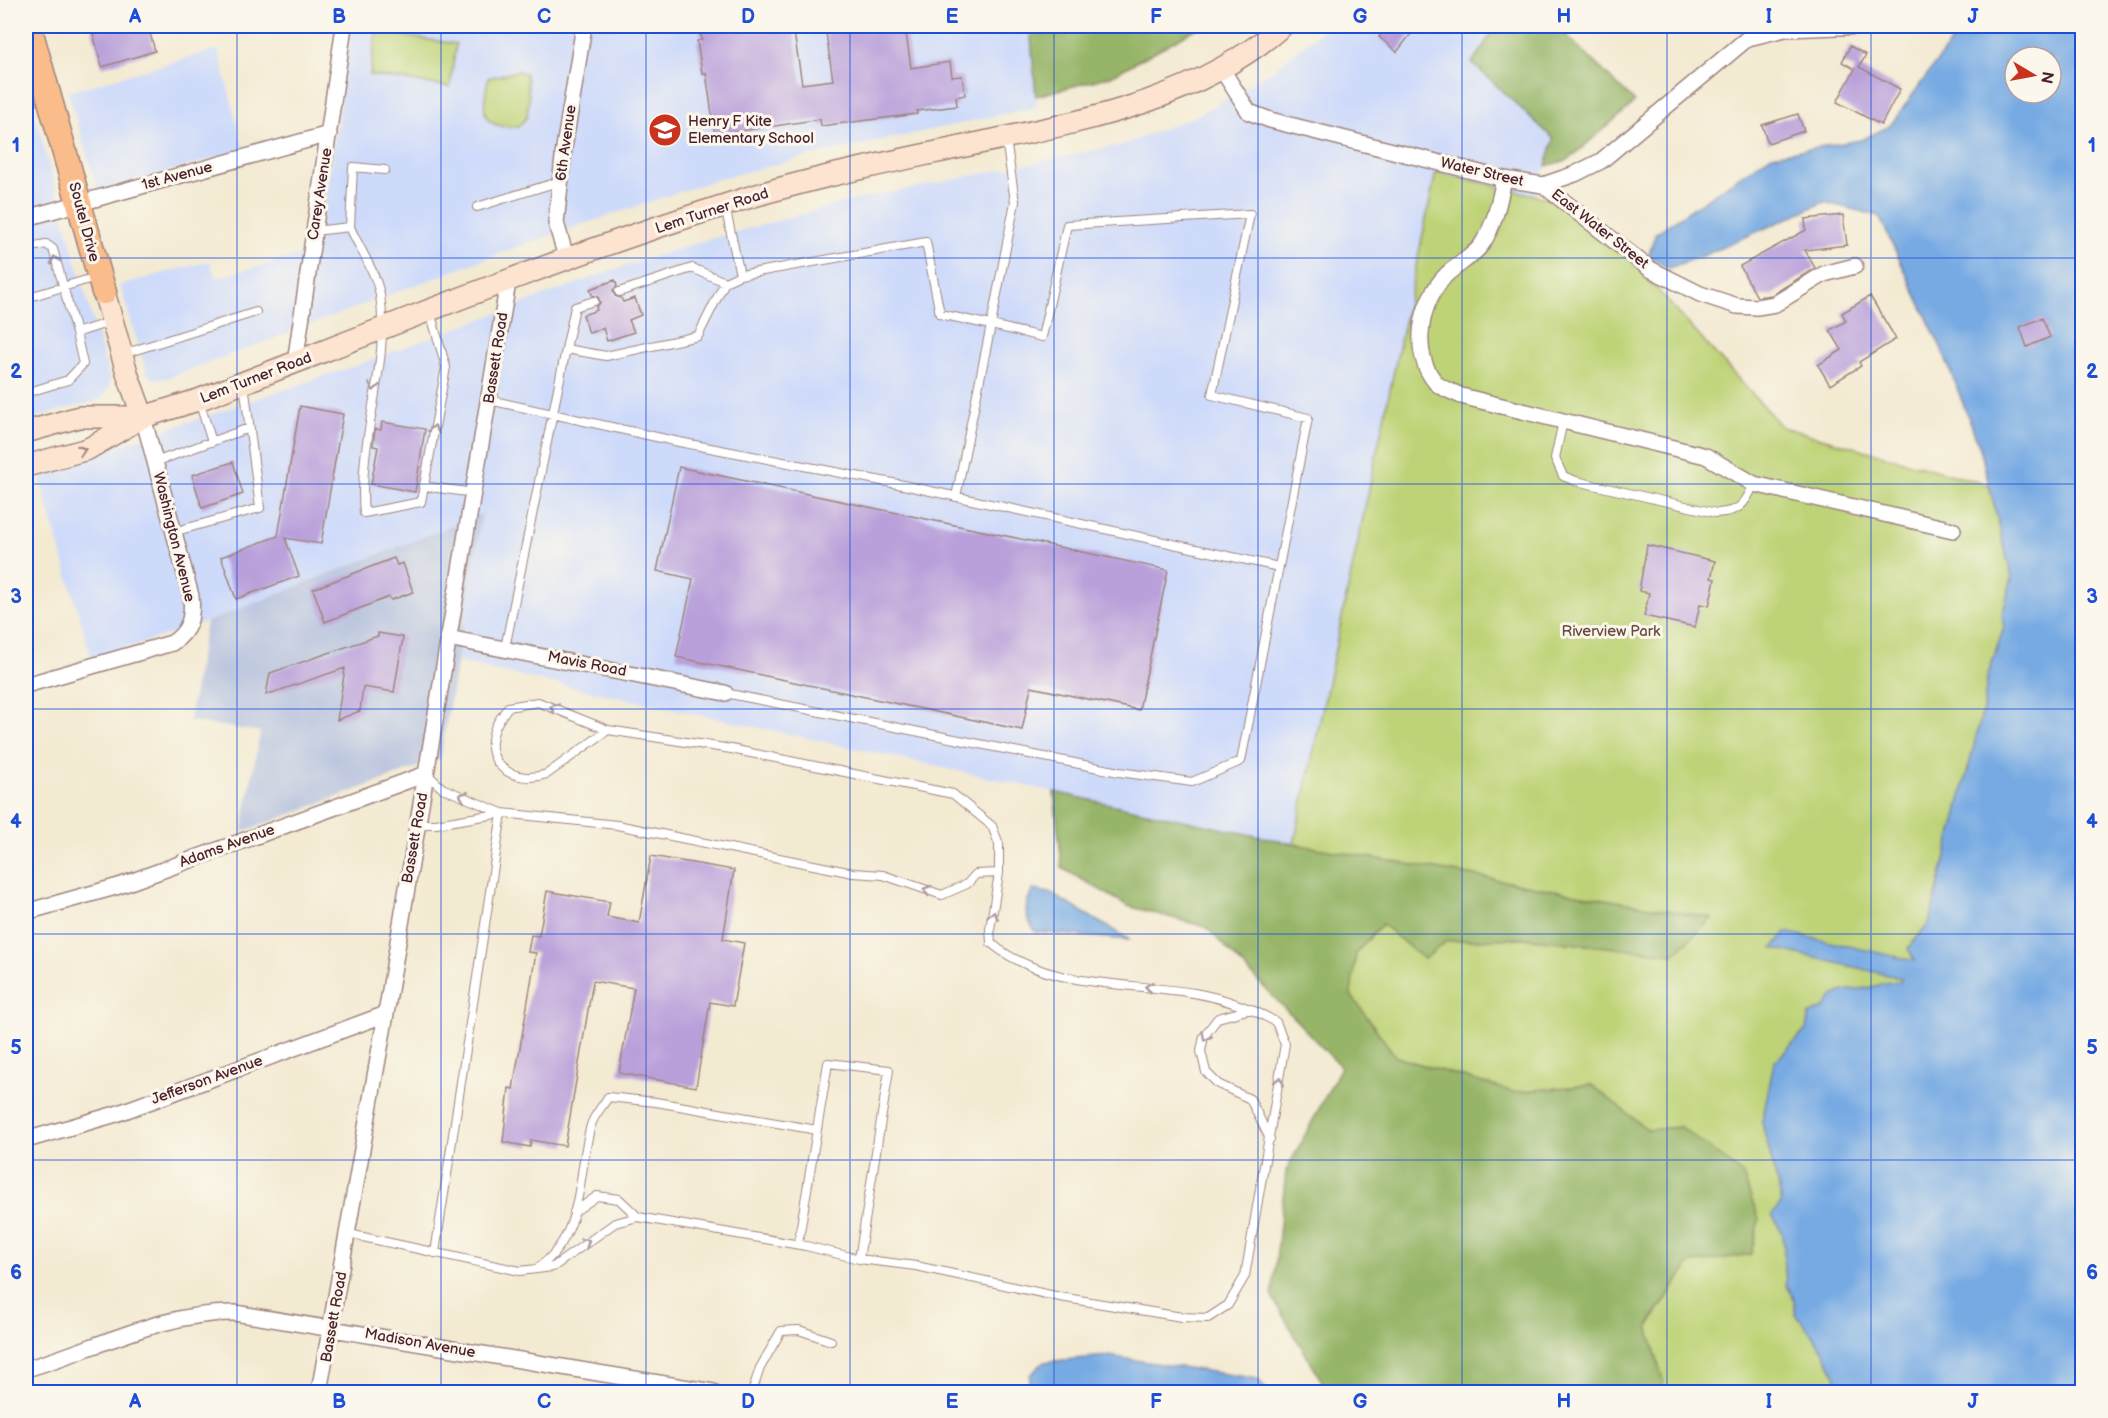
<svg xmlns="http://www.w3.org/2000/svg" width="2108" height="1418" font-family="'Balsamiq Sans',sans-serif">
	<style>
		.built { fill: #cedafa }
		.industrial { fill: #b9c4de }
		.green { fill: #bed377; stroke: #847951; stroke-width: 1.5 }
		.forest { fill: #96b568; stroke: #706a4a; stroke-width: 1.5 }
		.water { fill: #77aae3; stroke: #606487; stroke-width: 1.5; fill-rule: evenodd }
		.building { fill: #b9a0da }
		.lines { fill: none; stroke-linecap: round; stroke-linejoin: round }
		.service-casing { stroke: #9e847e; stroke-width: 10 }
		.minor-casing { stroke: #9e847e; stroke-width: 18 }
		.secondary-casing { stroke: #9e847e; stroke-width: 24 }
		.primary-casing { stroke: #9e847e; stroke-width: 27 }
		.service { stroke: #fff; stroke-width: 8 }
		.minor { stroke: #fff; stroke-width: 15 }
		.secondary { stroke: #fde4d0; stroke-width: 21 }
		.primary { stroke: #f9bc8a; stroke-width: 24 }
		.oneway { stroke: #ae9aa0 }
		.oneway2 { stroke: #a4827e }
		.grid { fill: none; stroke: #1d4ed8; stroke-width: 1.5; stroke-opacity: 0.55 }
		.labels { text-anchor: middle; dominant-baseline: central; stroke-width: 6; stroke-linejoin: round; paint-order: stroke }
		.poi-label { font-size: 15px; fill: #4a1f2b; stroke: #fbf7ec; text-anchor: start }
		.street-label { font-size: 15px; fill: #4a1f2b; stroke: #fbf7ec }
		.park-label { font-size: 15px; fill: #674c3e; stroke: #fbf7ec }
		.neatline { fill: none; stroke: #1d4ed8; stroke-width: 2 }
		.grid-label { font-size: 20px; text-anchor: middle; font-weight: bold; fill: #1d4ed8 }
	</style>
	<rect width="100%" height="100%" fill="#fbf7ec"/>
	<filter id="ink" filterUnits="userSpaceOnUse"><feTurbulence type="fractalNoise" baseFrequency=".0167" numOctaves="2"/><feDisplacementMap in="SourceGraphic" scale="12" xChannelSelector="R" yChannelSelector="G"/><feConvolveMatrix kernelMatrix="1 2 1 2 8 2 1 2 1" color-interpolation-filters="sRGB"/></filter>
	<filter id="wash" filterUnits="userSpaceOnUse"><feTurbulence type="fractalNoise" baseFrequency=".008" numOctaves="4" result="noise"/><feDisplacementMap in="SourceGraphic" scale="24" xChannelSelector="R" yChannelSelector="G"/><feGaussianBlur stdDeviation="1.35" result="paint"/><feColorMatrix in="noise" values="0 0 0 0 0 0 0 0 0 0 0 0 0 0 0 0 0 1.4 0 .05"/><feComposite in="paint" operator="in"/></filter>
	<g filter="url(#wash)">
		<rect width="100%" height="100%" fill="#f3ead2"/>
		<path class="built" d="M351,26H1030L1037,107L814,155L718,179L530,242L168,378L154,379L147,374L120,285L210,261L216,278L318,250Z
			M1328,26H1496L1473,63L1555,139L1536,195L1436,172L1294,844L457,662L482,514L206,622L92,659L38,473L355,366L613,270L703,241L850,201L1125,144L1198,115L1272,71Z
			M218,49L244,150L98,191L68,92Z
			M26,85L110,380L109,387L102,399L26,420Z"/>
		<path class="industrial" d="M482,514L440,759L242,832L260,732L189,721L206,622Z"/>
		<path class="green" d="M376,32L456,44L450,87L370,75Z
			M518,71L526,74L529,98L527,117L518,127C477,128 483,110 488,78Z
			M1436,172L1581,206L1782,427L1989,485L2012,578L2002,615L2004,627L1987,678L1984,706L1929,924L1908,948L1915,962L1786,932L1773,947L1901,978L1900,982C1885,981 1880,987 1867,988C1849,991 1834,988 1826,1007L1809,1015L1806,1030L1774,1063L1762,1122L1782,1202L1773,1215L1783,1233L1786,1285L1793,1295L1796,1314L1824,1351L1836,1378L1837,1392H1662L1663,1381L1648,1327L1689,1264L1681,1127L1648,1130L1592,1085L1513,1092L1396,1057L1350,995L1356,953L1382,924L1424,959L1447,941L1523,938L1674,954L1712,918L1294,844Z"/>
		<path class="forest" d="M1030,26H1201L1111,76L1036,96Z
			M1496,26H1557L1635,102L1568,160L1546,166L1554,139L1472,63Z
			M1054,792L1294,844L1712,918L1674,954L1523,938L1447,941L1424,959L1382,924L1356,953L1351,995L1396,1057L1513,1092L1592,1085L1648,1130L1681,1127L1742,1173L1759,1219L1751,1254L1689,1264L1648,1326L1663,1381L1662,1392H1325L1323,1383L1272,1297L1286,1171L1341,1067L1206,927L1128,906L1062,868Z"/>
		<path class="water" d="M1957,26H2082V1392H1837L1836,1378L1824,1351L1796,1314L1793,1295L1786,1285L1783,1233L1772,1215L1782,1202L1762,1122L1774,1063L1806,1030L1809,1015L1826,1007C1835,985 1853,993 1872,987C1882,984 1888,981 1900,982L1901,978L1773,948L1786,932L1915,961L1908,948L1929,924L1984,706L1987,678L2004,627L2002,615L2012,578L1980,448L1944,354L1879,216L1824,202L1707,254L1669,268L1648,257L1656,233L1772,155L1861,140L1890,126L1959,31L1956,28ZM2015,57H2051V93H2015Z
			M1033,890L1050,893L1130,940L1036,932C1024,917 1023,907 1033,890Z
			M1108,1356L1258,1379L1268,1392H1029L1030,1375L1044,1362Z"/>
		<g id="blocks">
			<path class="building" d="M91,26H148L155,51L102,67Z
				M699,26H751L752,31L793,26L802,84L833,80L825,26H905L911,68L950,62L952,77L962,76L965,95L956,97L957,106L917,111V114L821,126L820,119L715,135L706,73H702L697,41L702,40Z
				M1388,26H1417L1397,52L1379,37Z
				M1850,46L1866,55L1859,67L1900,89L1881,125L1837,102L1855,69L1842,62Z
				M1798,114L1804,131L1768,143L1762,125Z
				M1843,215L1847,245L1805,250L1815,268L1772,295L1757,297L1740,266L1806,230L1805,219Z
				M615,280L617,286L613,290L615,296L621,298L623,302L635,298L641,315L629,320L634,332L607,341L603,328L589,333L583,315L597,310L596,307L600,303L598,297L592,295L590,289Z
				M1870,296L1896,339L1859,362L1861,366L1830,385L1818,365L1842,350L1830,330L1846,321L1842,313Z
				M2042,318L2050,337L2027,347L2020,327Z
				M300,406L343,414L321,544L285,538L299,576L236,599L221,557L278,536Z
				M382,422L425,429L415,492L371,484L378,447L373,446L375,429L381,430Z
				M233,462L243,494L202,508L192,475Z
				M679,467L1168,570L1139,710L1031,687L1022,730L676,657L693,579L657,571Z
				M1647,545L1715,561L1711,578L1715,579L1709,606L1700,604L1695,627L1644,616L1649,593L1639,591Z
				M394,558L397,565L403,563L413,592L391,600L389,597L325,622L313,589Z
				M378,633L403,637L394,692L363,687L360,711L337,720L345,668L266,695L270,673L378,636Z
				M651,856L734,870L723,939L744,943L733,1006L710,1002L696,1087L619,1073L634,988L593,981L565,1146L531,1140L530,1147L503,1142L509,1088L513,1089L536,953L528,952L531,935L539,936L547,891L610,902L607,917L639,923Z"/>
		</g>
	</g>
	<g filter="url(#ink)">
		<use href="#blocks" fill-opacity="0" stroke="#9e847e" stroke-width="1.5"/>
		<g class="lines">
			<g class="service-casing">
				<path id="service" d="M725,206L740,275
					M477,207L561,181
					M350,227L353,167L385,170
					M314,231L350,227C359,248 376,272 380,295C391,365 357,439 364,513L421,502L446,367L430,312
					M36,246L46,244L53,249L76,333L110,322
					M619,292L692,268L725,282
					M26,298L96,277
					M566,349L575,307L594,301
					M123,354L256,312
					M26,393L68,380L83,364L76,333
					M489,400L679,442L903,485L1279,567
					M199,401L212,442
					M1563,421L1555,458L1563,476L1576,481L1716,513C1739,512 1745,505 1754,484
					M155,462L249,428
					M423,486L474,493
					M173,532L260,508L244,384
					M505,648L566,349L606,356L698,336L725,282L740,275L926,242L940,314L991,325L1015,202L1006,139
					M725,693L1119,772L1192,782L1241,761L1308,418L1212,395L1250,214L1067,225L1042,337L991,325L956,497
					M427,774L442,788L502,813
					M418,824H436L502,813
					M1251,1009L1218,1018L1204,1036L1201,1051L1206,1072L1218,1084L1250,1099L1270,1139
					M574,1212L597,1196L619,1199L638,1217
					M349,1234L520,1271L553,1267L615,1223L638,1217L806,1246L859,1259L916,1266L1060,1297L1182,1317L1208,1318L1228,1305L1245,1276L1285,1044L1276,1022C1251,1008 1223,998 1194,993C1127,982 1046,989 991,943L990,929L999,873V844L992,826L953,794L731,749L608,730L538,702L508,707C504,713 498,720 495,728C481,765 515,785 547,774L608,730
					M798,1244L828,1063L889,1070L859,1259
					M435,1253L502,813L617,825L853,873L883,875L942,895L967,884L976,874L999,873
					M539,1267C585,1234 577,1175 591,1125C594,1115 603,1106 608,1097L656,1102L817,1130
					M752,1392L760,1368L781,1331L799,1330L831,1341"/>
			</g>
			<g class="minor-casing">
				<path id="minor" d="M1221,68L1249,112L1270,120L1504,179L1543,185L1575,174L1601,161L1748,38L1785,29L1867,26
					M1504,179C1499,202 1495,224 1482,244C1474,256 1458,264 1447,274C1420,301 1410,352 1436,383C1442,389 1454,392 1461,396L1706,456L1754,484L1953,530
					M1543,185L1650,269L1700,294L1737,306L1757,307L1775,304L1824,274L1855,266
					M26,218L329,134
					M567,260L556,223L564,148L584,26
					M295,363L344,26
					M448,638L725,693
					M26,685L172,643C190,631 193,617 191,596L143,417
					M26,912L119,886L426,774
					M26,1140L116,1114L386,1014
					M26,1369C96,1349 161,1312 235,1313L713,1392
					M319,1392L386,1014L508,282"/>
			</g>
			<g class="secondary-casing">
				<path id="secondary" d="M104,292L128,376L143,417
					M26,432L79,417H142
					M26,466L88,449L143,417L198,400C373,333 547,261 725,205C810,177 897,161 984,142C1089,120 1199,99 1282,26"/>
			</g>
			<g class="primary-casing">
				<path id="primary" d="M29,26L104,292"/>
			</g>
			<use href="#service" class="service"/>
			<use href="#minor" class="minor"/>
			<use href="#secondary" class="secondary"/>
			<use href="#primary" class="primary"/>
		</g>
		<defs><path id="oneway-chevron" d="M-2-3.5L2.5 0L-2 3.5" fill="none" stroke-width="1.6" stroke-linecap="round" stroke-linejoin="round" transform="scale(1.5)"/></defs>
		<g class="oneway">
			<use href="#oneway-chevron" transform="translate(55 260) rotate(-105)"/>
			<use href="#oneway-chevron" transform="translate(374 387) rotate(99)"/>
			<use href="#oneway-chevron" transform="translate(434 429) rotate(-79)"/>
			<use href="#oneway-chevron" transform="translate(554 708) rotate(-158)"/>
			<use href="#oneway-chevron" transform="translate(463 796) rotate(-158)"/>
			<use href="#oneway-chevron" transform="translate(927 890) rotate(-162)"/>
			<use href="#oneway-chevron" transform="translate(993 915) rotate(-81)"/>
			<use href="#oneway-chevron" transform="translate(1149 987) rotate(-173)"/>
			<use href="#oneway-chevron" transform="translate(1206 1037) rotate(115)"/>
			<use href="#oneway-chevron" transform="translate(1279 1081) rotate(-81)"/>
			<use href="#oneway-chevron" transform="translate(586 1242) rotate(-34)"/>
		</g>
		<use class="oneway2" href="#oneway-chevron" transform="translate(82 450) rotate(-18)"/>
	</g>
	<path class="grid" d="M237,26V1392M441,26V1392M646,26V1392M850,26V1392M1054,26V1392M1258,26V1392M1462,26V1392M1667,26V1392M1871,26V1392M26,258H2082M26,484H2082M26,709H2082M26,934H2082M26,1160H2082"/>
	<defs>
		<g id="school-disc" transform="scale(1.725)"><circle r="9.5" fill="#c8321e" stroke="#fbf7ec"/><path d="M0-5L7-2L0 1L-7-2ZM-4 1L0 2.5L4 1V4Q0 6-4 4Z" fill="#fff"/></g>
	</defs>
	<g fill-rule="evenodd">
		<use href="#school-disc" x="665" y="130"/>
	</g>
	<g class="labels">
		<g class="poi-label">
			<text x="688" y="121">Henry F Kite<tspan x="688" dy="17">Elementary School</tspan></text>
		</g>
		<g class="street-label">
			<text transform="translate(566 143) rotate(-82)">6th Avenue</text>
			<text transform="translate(1482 172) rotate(13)">Water Street</text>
			<text transform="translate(177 176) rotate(-15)">1st Avenue</text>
			<text transform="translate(320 194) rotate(-81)">Carey Avenue</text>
			<text transform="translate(712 211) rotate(-18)">Lem Turner Road</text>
			<text transform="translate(84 222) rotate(75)">Soutel Drive</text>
			<text transform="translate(1600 229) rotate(38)">East Water Street</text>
			<text transform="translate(496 358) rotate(-81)">Bassett Road</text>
			<text transform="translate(256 378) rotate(-21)">Lem Turner Road</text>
			<text transform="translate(174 537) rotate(76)">Washington Avenue</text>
			<text transform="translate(587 664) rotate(11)">Mavis Road</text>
			<text transform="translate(415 838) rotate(-80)">Bassett Road</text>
			<text transform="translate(227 846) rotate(-20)">Adams Avenue</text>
			<text transform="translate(207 1080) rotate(-20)">Jefferson Avenue</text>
			<text transform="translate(334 1317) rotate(-80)">Bassett Road</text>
			<text transform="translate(420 1343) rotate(10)">Madison Avenue</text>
		</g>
		<g class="park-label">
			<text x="1611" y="631">Riverview Park</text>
		</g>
	</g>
	<rect width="2108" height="1418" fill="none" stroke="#fbf7ec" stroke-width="66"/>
	<g transform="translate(2033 75) rotate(100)"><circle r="28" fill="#fbf7ec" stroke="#b4a19f" stroke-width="1.5"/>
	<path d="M0-4.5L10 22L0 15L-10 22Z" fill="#c8321e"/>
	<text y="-9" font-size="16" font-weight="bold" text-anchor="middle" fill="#4a1f2b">N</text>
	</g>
	<rect x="33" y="33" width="2042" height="1352" class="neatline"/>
	<g class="grid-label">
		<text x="135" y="23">A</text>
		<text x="339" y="23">B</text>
		<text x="544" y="23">C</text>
		<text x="748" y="23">D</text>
		<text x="952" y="23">E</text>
		<text x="1156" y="23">F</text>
		<text x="1360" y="23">G</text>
		<text x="1564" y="23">H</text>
		<text x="1769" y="23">I</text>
		<text x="1973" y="23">J</text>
		<text x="16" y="152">1</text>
		<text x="2092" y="152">1</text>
		<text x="16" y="378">2</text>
		<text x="2092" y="378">2</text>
		<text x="16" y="603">3</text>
		<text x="2092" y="603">3</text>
		<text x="16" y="828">4</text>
		<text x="2092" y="828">4</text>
		<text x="16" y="1054">5</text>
		<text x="2092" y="1054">5</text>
		<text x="16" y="1279">6</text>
		<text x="2092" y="1279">6</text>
		<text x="135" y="1408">A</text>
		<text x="339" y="1408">B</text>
		<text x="544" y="1408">C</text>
		<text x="748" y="1408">D</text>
		<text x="952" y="1408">E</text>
		<text x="1156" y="1408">F</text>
		<text x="1360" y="1408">G</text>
		<text x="1564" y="1408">H</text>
		<text x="1769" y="1408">I</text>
		<text x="1973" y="1408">J</text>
	</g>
</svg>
